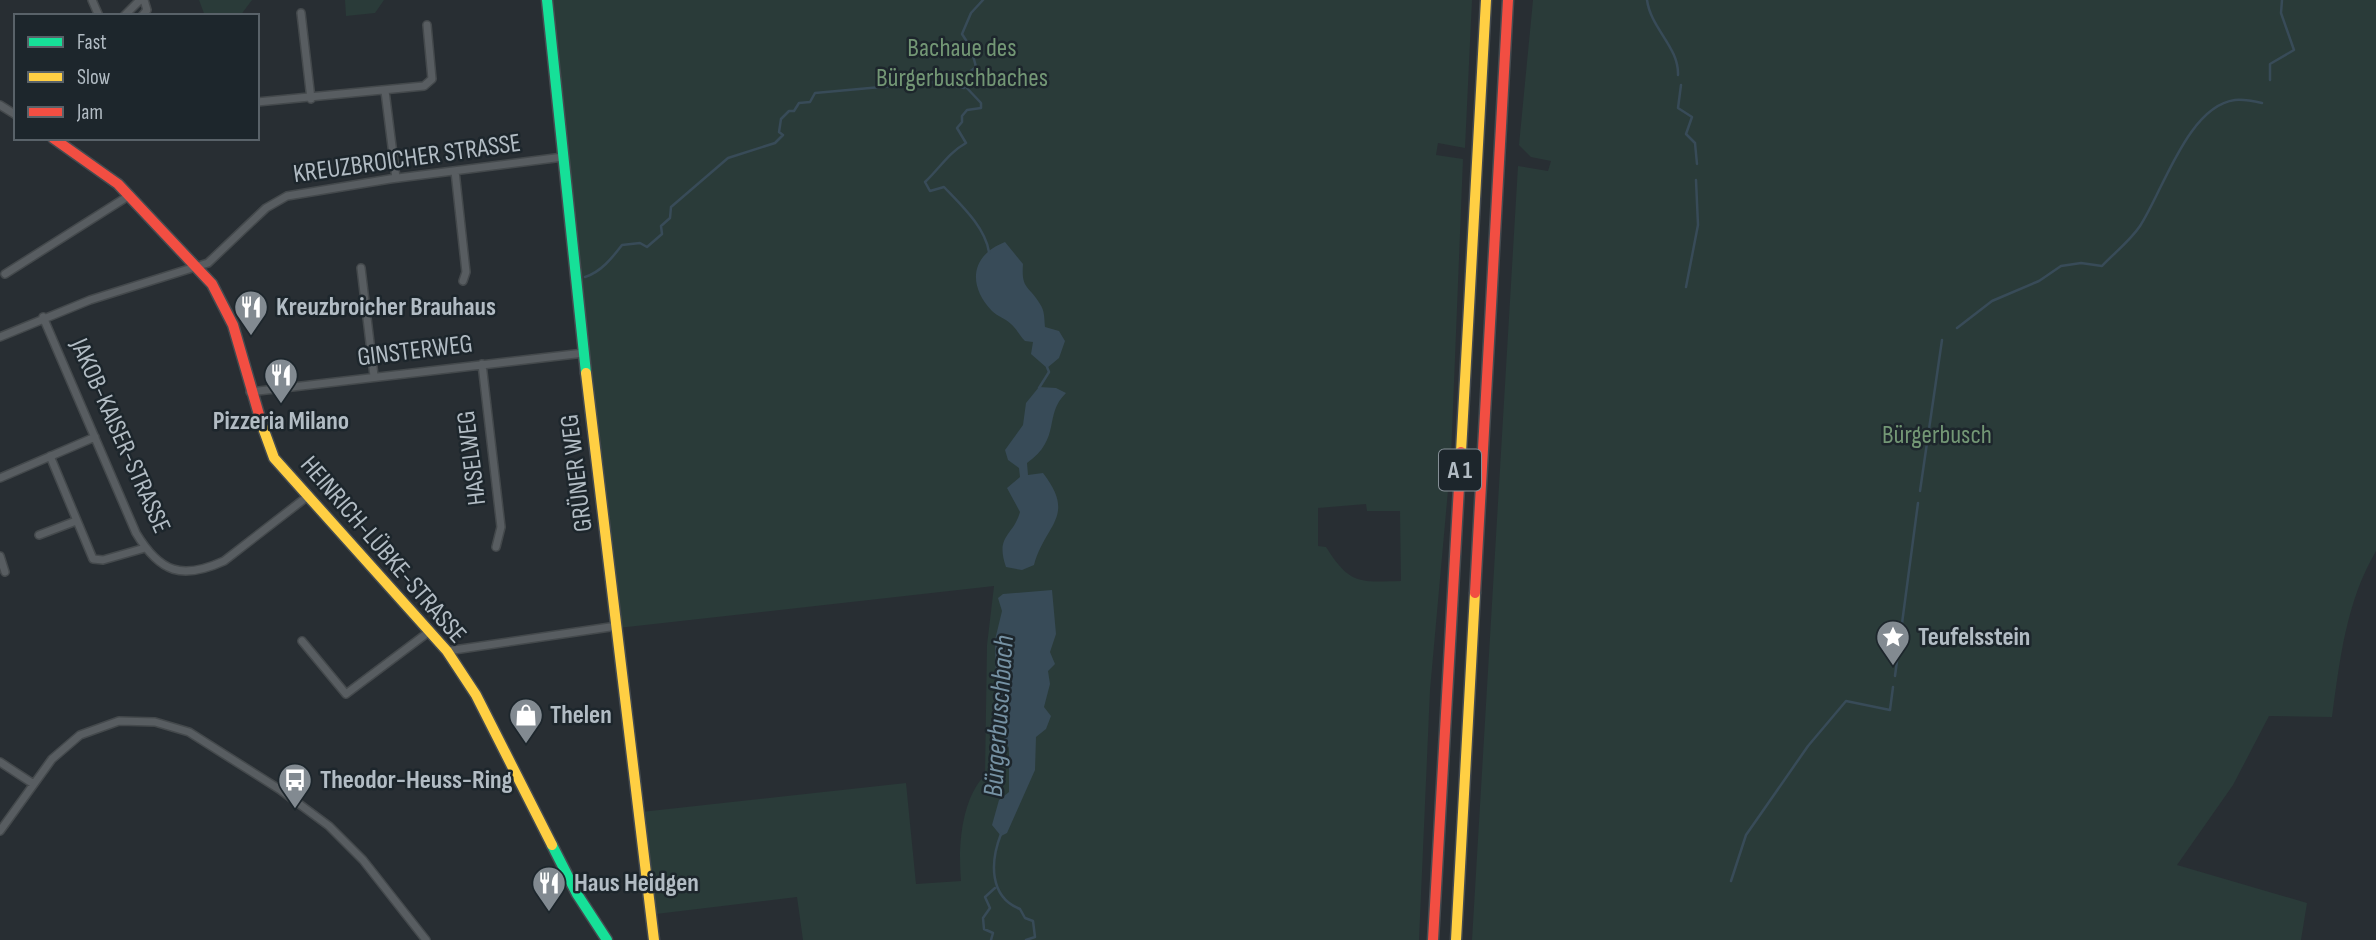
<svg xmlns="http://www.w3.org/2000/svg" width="2376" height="940" font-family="'Sofia Sans Condensed',sans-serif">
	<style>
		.green { fill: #2a3b39; fill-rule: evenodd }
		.water { fill: #384b58 }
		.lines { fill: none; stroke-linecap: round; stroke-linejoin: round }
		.stream { stroke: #384b58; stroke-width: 2.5 }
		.street-casing { stroke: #44494c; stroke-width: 10 }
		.fast-casing { stroke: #454b50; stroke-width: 13 }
		.slow-casing { stroke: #454b50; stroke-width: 13 }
		.jam-casing { stroke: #454b50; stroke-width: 13 }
		.street { stroke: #585d61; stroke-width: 7 }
		.fast { stroke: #16e098; stroke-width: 10 }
		.slow { stroke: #ffcf43; stroke-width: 10 }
		.jam { stroke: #f24e42; stroke-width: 10 }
		.labels { text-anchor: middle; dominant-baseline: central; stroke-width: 5; stroke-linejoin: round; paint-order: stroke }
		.shield { fill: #1d262c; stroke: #858f96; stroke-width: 2 }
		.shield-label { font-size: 24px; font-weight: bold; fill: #b2bcc4 }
		.park-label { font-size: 26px; fill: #739775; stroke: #1d262c }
		.street-label { font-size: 26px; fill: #b2bcc4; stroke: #1d262c }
		.poi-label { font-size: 26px; font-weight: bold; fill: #b2bcc4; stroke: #1d262c; text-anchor: start }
		.water-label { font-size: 28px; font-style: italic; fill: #7692a4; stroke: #1d262c }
	</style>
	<rect width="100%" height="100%" fill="#282e33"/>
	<path class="green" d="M199,0H252L240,16H205Z
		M345,0H384L375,13L346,16Z
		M549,0H1472L1465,148L1438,143L1436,155L1463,159L1451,457L1430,690L1419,940H803L797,897L656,914L641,812L906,783L916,884L961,881C958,847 961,800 985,775L987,645L994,586L618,628ZM1366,504L1367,511H1400L1401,581C1359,582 1350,585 1326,547L1318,546V508Z
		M1533,0H2376V551C2346,602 2340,659 2332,717L2269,716L2233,785L2177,865L2307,903L2301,940H1472L1518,166L1548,171L1551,161L1531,157L1519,145Z"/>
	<path class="water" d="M1005,242L1023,264C1021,290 1029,285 1040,304C1045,311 1044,319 1045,327L1059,331L1065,341L1059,358L1047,368L1031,354L1033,342L1025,341C1020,336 1016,328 1011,324C1006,319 997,316 992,311C967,285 971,255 1005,242Z
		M1039,387L1056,388L1066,393C1043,415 1062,438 1027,463L1028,475L1043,473C1077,517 1045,524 1034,565L1022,570L1006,567C995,535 1013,537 1020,512L1007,488L1020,477L1019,468L1008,460L1005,450L1023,425L1026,403Z
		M1052,590L1056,634L1050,652L1055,664L1048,671L1050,684L1044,707L1051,716L1046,729L1036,737L1035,770L1007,833L1001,836L992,825L999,800L1009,792V748L1004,738L1007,717L996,685L995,640L1002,611L998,598L1003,594Z"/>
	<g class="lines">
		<path class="stream" d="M1647,0C1651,29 1679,47 1678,75
			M968,73L976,67L971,48L962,34L971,13L983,0
			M2270,80V64L2294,50L2281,13L2282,0
			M1681,85L1678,108L1692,117L1686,134L1695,143L1697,164
			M965,86L981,103V108L967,110L962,116V122L957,128L966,143C948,153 940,168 925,182L930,191L944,187C961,205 985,227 989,252
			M585,277C601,272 612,258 622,245L640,243L647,247L662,234L661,226L670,218L671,207L728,158L775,143L783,135L779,132L781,119L789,111H794L799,103L810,102L815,93L936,82L964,88
			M1686,287L1698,225L1696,180
			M1957,328L1992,301L2039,281L2061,266L2081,263L2102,266C2114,253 2130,241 2140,226C2163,191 2188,106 2235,100C2243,99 2253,101 2262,103
			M1039,388L1049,372L1047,367
			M1920,491L1942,340
			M1895,676L1918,503
			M1001,834C990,862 989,897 1020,909L1025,918L1033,921L1035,937L1026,940
			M1731,881L1746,835L1808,746L1846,701L1890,710L1893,687
			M991,940L993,933L984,929L983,918L990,908L985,897L995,888"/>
		<g class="street-casing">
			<path id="street" d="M92,0L99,16
				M301,13L311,99
				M124,16L140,0
				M142,16L147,10L144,0
				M385,91L396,178
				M257,102L424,86L432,79L427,25
				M0,105L16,115
				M455,171L466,272L463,281
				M361,268L374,376
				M5,274L130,195
				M43,317L136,533C160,573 182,580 224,561L308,496
				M0,337L90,300L208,263L266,208L287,196L390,179L563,157
				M482,364L501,527L496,547
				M250,392L584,353
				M50,456L93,559L103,560L145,548
				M0,478L95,437
				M39,535L76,521
				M0,556L5,572
				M302,641L346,694L430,631
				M447,651L617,626
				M0,762L32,783
				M0,831L52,759L80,735L119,721L155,722L189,732L279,789L329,826L363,860L426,940"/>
		</g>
		<g class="fast-casing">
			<path id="fast" d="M547,0L586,373
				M552,845L577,894L607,940"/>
		</g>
		<g class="slow-casing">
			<path id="slow" d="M586,373L654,940
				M262,425L274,458L447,651L476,695L552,845
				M1461,452L1486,0
				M1456,940L1475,593"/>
		</g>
		<g class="jam-casing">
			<path id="jam" d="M53,138L118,184L212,284L233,325L262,425
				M1475,593L1508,0
				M1433,940L1461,452"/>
		</g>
		<use href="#street" class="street"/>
		<use href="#fast" class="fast"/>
		<use href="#slow" class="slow"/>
		<use href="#jam" class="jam"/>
	</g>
	<defs>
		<g id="restaurant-pin" transform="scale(1.75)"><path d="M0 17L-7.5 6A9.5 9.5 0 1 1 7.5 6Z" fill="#828a91" stroke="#1d262c"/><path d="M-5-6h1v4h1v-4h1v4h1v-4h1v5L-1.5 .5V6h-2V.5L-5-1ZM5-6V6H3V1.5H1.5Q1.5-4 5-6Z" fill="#fff"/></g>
		<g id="sight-pin" transform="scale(1.75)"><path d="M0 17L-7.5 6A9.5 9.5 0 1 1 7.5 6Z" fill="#828a91" stroke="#1d262c"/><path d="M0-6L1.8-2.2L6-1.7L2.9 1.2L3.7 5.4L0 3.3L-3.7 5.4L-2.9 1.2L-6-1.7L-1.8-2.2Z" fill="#fff"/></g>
		<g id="shop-pin" transform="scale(1.75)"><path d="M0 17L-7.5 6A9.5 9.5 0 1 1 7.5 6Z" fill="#828a91" stroke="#1d262c"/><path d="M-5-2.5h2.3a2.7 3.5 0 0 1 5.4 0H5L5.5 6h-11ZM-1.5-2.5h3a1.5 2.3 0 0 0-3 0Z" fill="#fff"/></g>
		<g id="bus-pin" transform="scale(1.75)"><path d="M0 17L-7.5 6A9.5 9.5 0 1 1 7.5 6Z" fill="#828a91" stroke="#1d262c"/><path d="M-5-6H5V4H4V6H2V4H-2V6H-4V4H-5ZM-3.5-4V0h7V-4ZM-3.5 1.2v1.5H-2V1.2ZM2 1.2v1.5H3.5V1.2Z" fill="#fff"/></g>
	</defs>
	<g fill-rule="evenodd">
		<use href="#restaurant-pin" x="251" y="307"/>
		<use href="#restaurant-pin" x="281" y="375"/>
		<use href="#sight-pin" x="1893" y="637"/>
		<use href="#shop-pin" x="526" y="715"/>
		<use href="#bus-pin" x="295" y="780"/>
		<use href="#restaurant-pin" x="549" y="883"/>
	</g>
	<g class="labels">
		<rect class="shield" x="1439" y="449.5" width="42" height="41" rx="5"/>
		<g class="shield-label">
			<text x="1460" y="470">A 1</text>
		</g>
		<g class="park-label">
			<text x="962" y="48">Bachaue des<tspan x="962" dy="30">Bürgerbuschbaches</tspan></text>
			<text x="1937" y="435">Bürgerbusch</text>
		</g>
		<g class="street-label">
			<text transform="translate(407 159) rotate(-8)">KREUZBROICHER STRASSE</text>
			<text transform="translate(415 351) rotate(-7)">GINSTERWEG</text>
			<text transform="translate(120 436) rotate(66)">JAKOB-KAISER-STRASSE</text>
			<text transform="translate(472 458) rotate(-97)">HASELWEG</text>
			<text transform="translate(577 473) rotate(-97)">GRÜNER WEG</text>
			<text transform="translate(383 550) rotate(49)">HEINRICH-LÜBKE-STRASSE</text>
		</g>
		<g class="poi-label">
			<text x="276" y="307">Kreuzbroicher Brauhaus</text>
			<text x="281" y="421" text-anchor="middle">Pizzeria Milano</text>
			<text x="1918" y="637">Teufelsstein</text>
			<text x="550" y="715">Thelen</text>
			<text x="320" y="780">Theodor-Heuss-Ring</text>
			<text x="574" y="883">Haus Heidgen</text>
		</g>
		<g class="water-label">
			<text transform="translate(999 716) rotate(-86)">Bürgerbuschbach</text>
		</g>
	</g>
	<rect x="14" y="14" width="245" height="126" fill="#1d262c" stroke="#596269" stroke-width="2"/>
	<rect x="28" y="37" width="35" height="10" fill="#16e098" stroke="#596269" stroke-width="2"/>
	<text x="77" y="49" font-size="21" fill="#b2bcc4">Fast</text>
	<rect x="28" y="72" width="35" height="10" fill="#ffcf43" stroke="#596269" stroke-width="2"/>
	<text x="77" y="84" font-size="21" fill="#b2bcc4">Slow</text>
	<rect x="28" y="107" width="35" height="10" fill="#f24e42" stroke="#596269" stroke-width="2"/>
	<text x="77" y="119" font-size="21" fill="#b2bcc4">Jam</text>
</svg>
